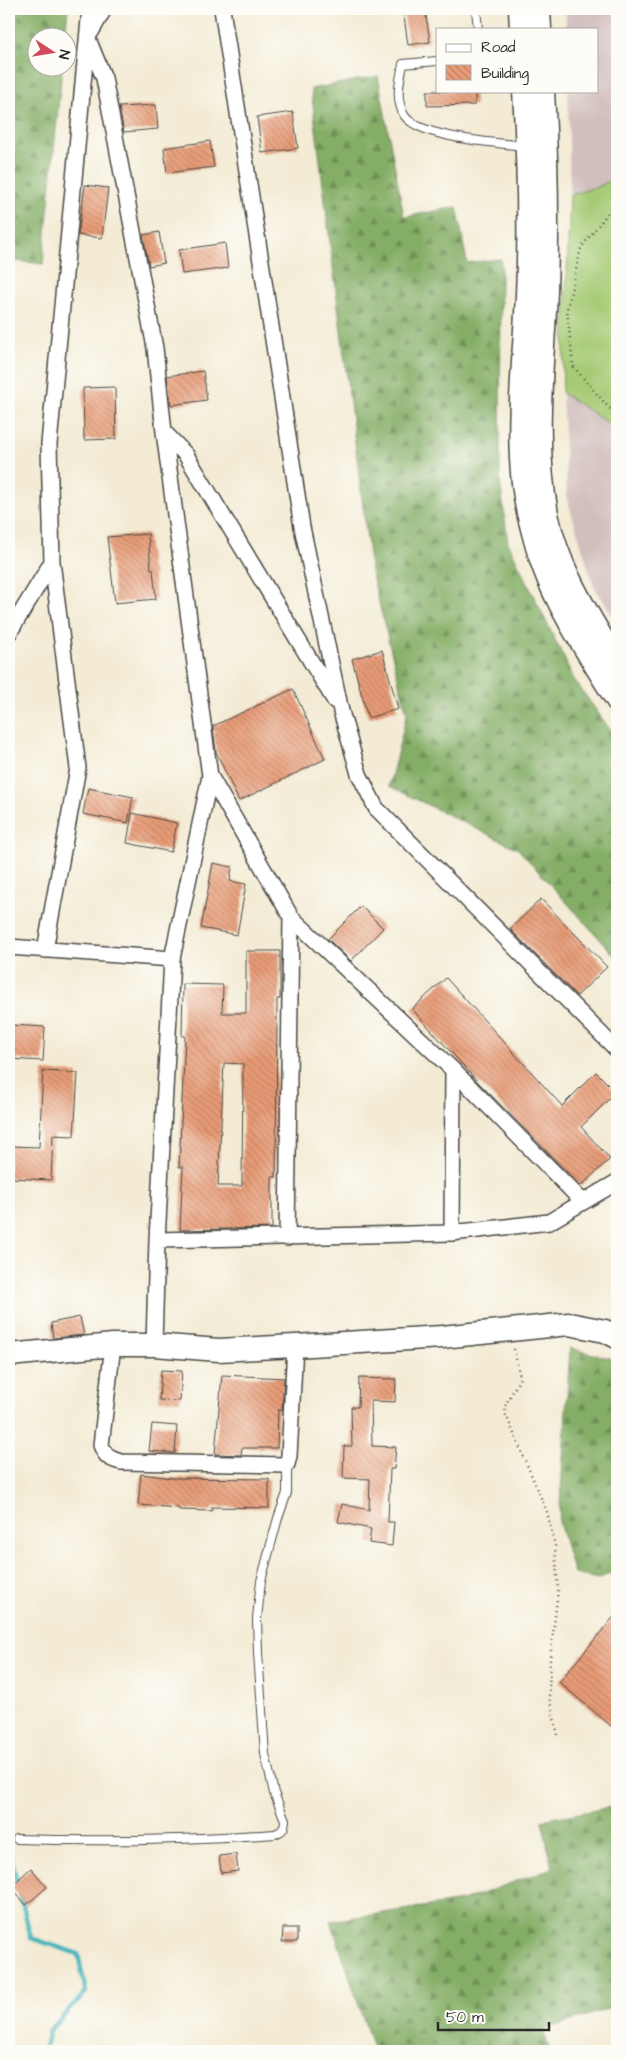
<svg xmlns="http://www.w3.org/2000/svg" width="626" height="2060" font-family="'Architects Daughter',sans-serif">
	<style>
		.industrial { fill: #d1bfbe }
		.grass { fill: #a6ca74; stroke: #687a50 }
		.forest { fill: url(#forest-firs); stroke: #586c48 }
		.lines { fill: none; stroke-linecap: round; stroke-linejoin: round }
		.stream { stroke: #45b5bc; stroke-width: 4.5 }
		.building { fill: url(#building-back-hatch); fill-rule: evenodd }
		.lane-casing { stroke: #494844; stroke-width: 10 }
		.street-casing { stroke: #494844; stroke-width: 18 }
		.secondary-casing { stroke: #494844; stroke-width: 25 }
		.path { stroke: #494844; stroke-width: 2.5; stroke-dasharray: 1 4; stroke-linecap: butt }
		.lane { stroke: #fff; stroke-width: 8 }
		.street { stroke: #fff; stroke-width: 15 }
		.secondary { stroke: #fff; stroke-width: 22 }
	</style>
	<defs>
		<pattern id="forest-firs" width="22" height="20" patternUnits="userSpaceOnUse" patternTransform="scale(1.25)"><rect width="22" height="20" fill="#84ae66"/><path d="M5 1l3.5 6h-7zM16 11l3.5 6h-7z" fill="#6c8e54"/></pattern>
		<pattern id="building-back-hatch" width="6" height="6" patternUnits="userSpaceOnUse" patternTransform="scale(1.25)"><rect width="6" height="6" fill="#e89b76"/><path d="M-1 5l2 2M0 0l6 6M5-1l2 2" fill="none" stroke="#bc7f61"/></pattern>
	</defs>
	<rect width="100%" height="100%" fill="#fdfcf7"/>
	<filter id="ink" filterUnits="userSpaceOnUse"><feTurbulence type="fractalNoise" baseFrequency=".02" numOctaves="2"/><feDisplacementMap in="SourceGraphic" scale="10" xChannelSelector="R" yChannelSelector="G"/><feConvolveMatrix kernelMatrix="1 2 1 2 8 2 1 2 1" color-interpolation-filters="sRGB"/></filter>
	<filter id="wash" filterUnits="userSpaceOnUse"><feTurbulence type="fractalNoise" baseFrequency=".0096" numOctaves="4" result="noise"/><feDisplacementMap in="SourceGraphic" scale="20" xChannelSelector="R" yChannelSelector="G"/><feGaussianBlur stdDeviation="1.12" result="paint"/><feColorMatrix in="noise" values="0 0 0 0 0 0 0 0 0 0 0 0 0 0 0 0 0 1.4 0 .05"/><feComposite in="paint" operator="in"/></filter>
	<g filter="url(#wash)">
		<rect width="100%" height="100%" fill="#f3ebd4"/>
		<path class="industrial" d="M566,9H617V622L594,587L567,498L562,393L570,195L568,91H597V29H566Z"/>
		<path class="grass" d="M617,176V429L562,393L570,195L600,186Z"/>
		<path class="forest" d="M9,9H68L65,37L38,38V68H62L43,264L9,260Z
			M378,76L404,217L457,207L467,263L501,259L500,480L508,543L575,681L617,739V958L518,849L389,786L407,714L371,571L311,89Z
			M570,1348L617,1360V1570L598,1579L574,1574L559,1522Z
			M617,1806V2006L543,2030L550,2051H374L331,1921L462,1901L552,1868L542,1820Z"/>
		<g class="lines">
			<path class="stream" d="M9,1849L31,1938L78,1954L86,1992L49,2031L44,2051"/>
		</g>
		<g id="blocks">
			<path class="building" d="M403,9H425L430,42L408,45Z
				M427,91H475V105L427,106Z
				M156,105L158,129L124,132L119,107Z
				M293,112L298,148L262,153L257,117Z
				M210,141L214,167L167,173L164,148Z
				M85,185L108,188L102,238L78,235Z
				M159,232L164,263L149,266L143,235Z
				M225,243L228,268L182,274L179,250Z
				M203,371L207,400L171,405L167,376Z
				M115,387L116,439L84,440L83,388Z
				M148,534L151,569H153L156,599L115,603L107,537Z
				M382,650L398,709L368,718L352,659Z
				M293,689L325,759L239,801L216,752L213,726Z
				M88,788L133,797L128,823L83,814Z
				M132,813L177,823L171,852L127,843Z
				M213,863L232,867L230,881L246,884L237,935L201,928Z
				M541,899L607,967L577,996L510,929Z
				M361,906L383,928L351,961L328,939Z
				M246,951H280V999H277L276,1177H272V1228L180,1230L183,1167H179L185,1036H182L183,984L223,985L222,1013H246ZM224,1063L243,1064L242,1186H218Z
				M446,978L562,1106L596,1072L616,1092L581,1127L610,1159L581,1186L480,1084L412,1009Z
				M9,1025L45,1027L43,1061L9,1059Z
				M43,1071L78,1073L74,1136L53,1135L51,1180L9,1178V1146L39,1147Z
				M80,1317L84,1335L53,1338L51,1323Z
				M161,1370L182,1371L180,1401L159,1400Z
				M222,1375L284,1378L282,1410H278L277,1448H242L241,1455L215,1454Z
				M359,1378L396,1379L395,1402L371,1401L372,1446L396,1447L394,1469H390L388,1522H394L392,1546L369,1543L371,1529L338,1522L342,1504L369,1510L370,1479L343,1478L344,1446H352L351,1407H358Z
				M152,1424L177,1426L175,1453L149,1451Z
				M141,1474L172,1478L269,1479V1508L212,1507V1511L179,1510V1508L138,1505Z
				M617,1613V1731L559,1682Z
				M236,1854L238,1871L221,1873L219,1856Z
				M31,1868L47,1887L26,1905L11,1886Z
				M283,1928H297V1942H282Z"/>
		</g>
	</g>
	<g filter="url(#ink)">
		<use href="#blocks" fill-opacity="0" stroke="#494844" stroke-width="1"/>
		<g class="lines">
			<g class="lane-casing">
				<path id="lane" d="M476,9L478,29
					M437,61L403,64C400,81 395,96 403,113C414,138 499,143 525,146
					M17,1839C103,1842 189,1840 275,1834L281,1831L284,1827L285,1820L274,1793L265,1754L258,1653L257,1618L261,1581L278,1518L287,1493V1464"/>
			</g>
			<g class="street-casing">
				<path id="street" d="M222,9L302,527L341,711L359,774L376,808L617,1050
					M91,32L104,9
					M88,39L104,78L155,348L164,432L210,776L172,959L157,1240L154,1345
					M164,432L186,455L335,701
					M9,633L52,562
					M210,776L291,917L453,1070L582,1201
					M9,947L172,959
					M45,950L78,768L52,562L49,444L90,9
					M452,1233L453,1070
					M287,1238L291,917
					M157,1240L452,1233L549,1222L617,1182
					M113,1345L101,1445C105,1456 109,1459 121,1462L284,1465L287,1464L289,1456L295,1346"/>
			</g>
			<g class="secondary-casing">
				<path id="secondary" d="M520,9L521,29
					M539,9L540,29
					M524,91C528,159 530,227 527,295C524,364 512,454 530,521C534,536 538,553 544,568C559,610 593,661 617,700
					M543,91C547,158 548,225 546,291C543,365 533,440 547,514C558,569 589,616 617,663
					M9,1355L113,1345H154L219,1350L295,1346L442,1337L569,1324L605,1331L617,1337"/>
			</g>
			<path class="path" d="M617,201L581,248L567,309L573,366L609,408L617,413
				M514,1349L520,1378L505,1406L506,1415L547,1512L555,1546L558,1591L550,1659L549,1697L558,1735"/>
			<use href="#lane" class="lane"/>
			<use href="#street" class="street"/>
			<use href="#secondary" class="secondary"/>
		</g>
	</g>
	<rect width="626" height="2060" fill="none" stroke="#fdfcf7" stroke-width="30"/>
	<rect x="436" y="28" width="162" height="65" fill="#fdfcf7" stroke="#a9a8a5"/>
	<rect x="446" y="44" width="25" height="8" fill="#ffffff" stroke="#a9a8a5"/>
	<text x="481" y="52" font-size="15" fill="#2b2b2b">Road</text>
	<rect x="446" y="65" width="25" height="15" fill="url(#building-back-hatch)" stroke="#a9a8a5"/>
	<text x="481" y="78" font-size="15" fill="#2b2b2b">Building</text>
	<g transform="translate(52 52) rotate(102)"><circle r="24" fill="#fdfcf7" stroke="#a9a8a5"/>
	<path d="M0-4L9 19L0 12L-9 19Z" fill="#d1495b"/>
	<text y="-8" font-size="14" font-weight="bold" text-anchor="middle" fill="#2b2b2b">N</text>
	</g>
	<path d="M438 2022v8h111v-8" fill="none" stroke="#2b2b2b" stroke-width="2.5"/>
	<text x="446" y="2022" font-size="15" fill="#2b2b2b" stroke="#fdfcf7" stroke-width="4" paint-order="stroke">50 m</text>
</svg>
